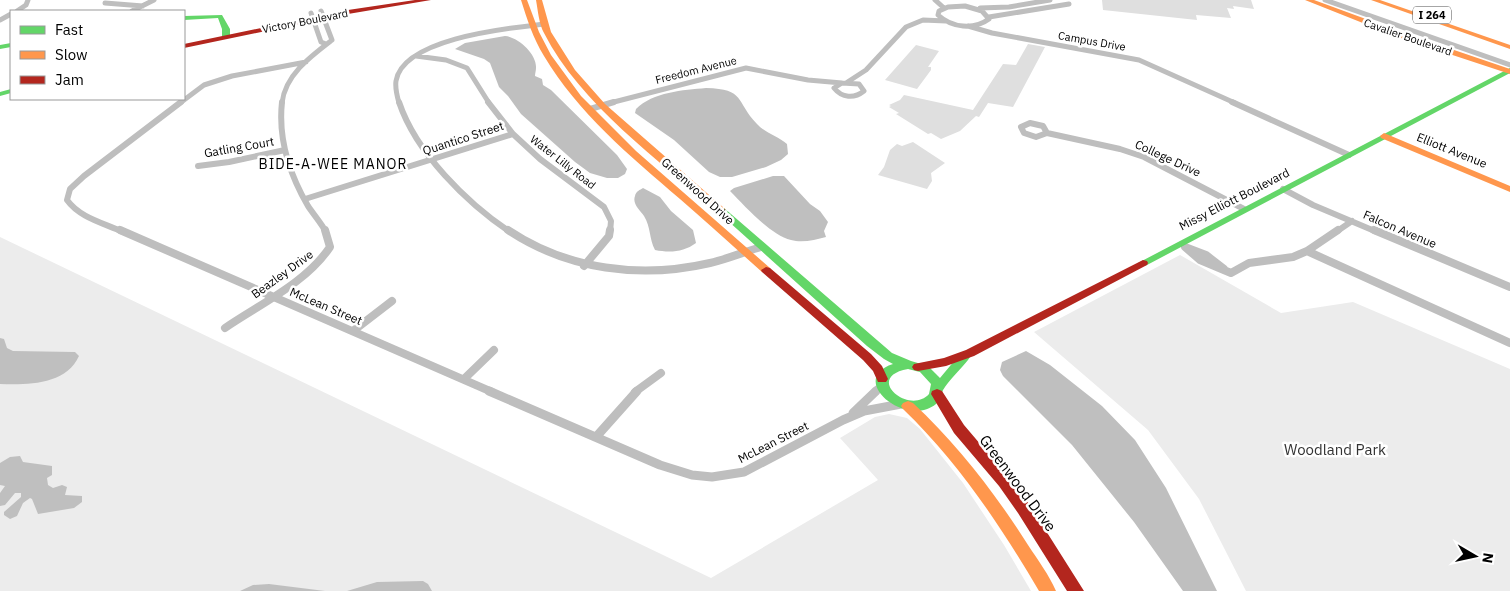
<svg xmlns="http://www.w3.org/2000/svg" width="1510" height="591" font-family="'IBM Plex Sans',sans-serif">
	<style>
		.green { fill: #ececec }
		.water { fill: #bfbfbf }
		.building { fill: #dfdfdf }
		.lines { fill: none; stroke-linecap: round; stroke-linejoin: round }
		.street-far3 { stroke: #bebebe; stroke-width: 5 }
		.street-far2 { stroke: #bebebe; stroke-width: 6 }
		.street-far1 { stroke: #bebebe; stroke-width: 8 }
		.street { stroke: #bebebe; stroke-width: 9 }
		.fast { fill: #63d668; fill-rule: evenodd }
		.slow { fill: #ff974d; fill-rule: evenodd }
		.jam { fill: #b3261e; fill-rule: evenodd }
		.labels { text-anchor: middle; dominant-baseline: central; stroke-width: 5; stroke-linejoin: round; paint-order: stroke }
		.shield { fill: #fff; stroke: #4c4c4c; stroke-width: 1 }
		.shield-label { font-size: 11px; font-weight: bold; fill: #000 }
		.far-street-label { font-size: 11px; fill: #000; stroke: #fff }
		.street-label { font-size: 12px; fill: #000; stroke: #fff }
		.neighbourhood-label { font-size: 14px; letter-spacing: 1px; fill: #000; stroke: #fff }
		.near-park-label { font-size: 15px; fill: #333; stroke: #fff }
		.near-street-label { font-size: 15px; fill: #000; stroke: #fff }
	</style>
	<rect width="100%" height="100%" fill="#fff"/>
	<path class="green" d="M0,237L711,578L878,480L840,438L875,417L889,414L907,418L920,429L963,483L1004,545L1031,591H0Z
		M1180,255L1281,313L1353,302L1510,369V591H1246L1199,499L1148,430L1034,332Z"/>
	<path class="water" d="M505,36C518,37 537,54 536,68C536,71 535,73 535,76L542,79L543,85L551,90L617,155L627,169L625,174L618,178H607L590,173L575,162L521,114L508,96L499,87L490,63L484,59L455,49L465,43Z
		M706,88C746,89 735,101 757,124C765,133 778,136 787,144L788,154L781,160L766,167L732,177H720L709,172L674,140L635,113L636,109C653,92 683,90 706,88Z
		M773,176H784L810,204L820,211L828,222L824,231L826,237C815,240 802,243 791,240C770,235 745,206 730,191L734,188Z
		M643,188L660,197L671,211L693,230L696,243C684,252 670,253 655,250C649,239 651,227 644,216C640,210 632,204 635,196C636,191 640,190 643,188Z
		M0,338L4,339L7,348L13,351L75,352L79,356C66,385 27,385 0,384Z
		M1026,351L1050,365L1102,406L1135,440L1166,488L1217,591H1183L1134,522L1072,445L1003,376L1000,370L1002,362Z
		M20,456L23,462L52,466V475L47,478L48,485L53,488L62,485L67,487L65,495L82,496V502L74,508L38,514L32,499L30,498L23,503L17,516L10,519L4,515V512L21,497V493H15L5,505L0,506V493L5,486L0,485V463L10,457Z
		M423,581L428,584L432,591H347L377,582Z
		M269,584L325,591H240L253,585Z"/>
	<path class="building" d="M1102,0H1251L1254,9L1233,6L1234,9L1227,8L1231,18L1196,15L1197,20L1103,10Z
		M1028,44L1045,47L1013,107L988,103L979,117L976,116L960,131L941,139L931,133L928,134L896,114L899,113L889,107L891,106L889,105L900,100L904,95L973,110L1003,64L1016,65Z
		M916,45L939,51L928,67H931V70L917,89L885,80Z
		M913,142L945,163L931,173L932,181L927,189L878,175L884,167L890,150L897,144L902,146Z"/>
	<g class="lines">
		<path class="street-far3" d="M935,0L944,8
			M1325,0L1510,65
			M105,3L143,6
			M965,6L982,11L989,19C974,30 952,28 938,15L939,11L948,7Z
			M980,8L1009,7L1050,0
			M17,11L26,5L28,0
			M132,11L154,0
			M311,13L321,42L326,44
			M989,17L1069,4
			M0,20L11,14
			M968,26L992,33L1139,60L1235,103
			M416,56L446,60L467,68L489,103
			M842,83L859,84L864,91C854,99 842,98 834,88Z
			M846,83L866,70L906,27L923,20L946,21
			M180,103L204,85L232,76L306,62
			M282,103C285,75 311,56 332,40L321,11
			M399,103C397,96 395,88 396,81C403,38 510,28 544,24
			M610,103L746,68L808,80L842,83"/>
		<path class="street-far2" d="M282,102C278,138 290,175 308,206C314,215 321,223 326,232
			M399,102C416,153 467,203 510,232
			M488,102L513,134L540,159L604,207L611,221L610,232
			M1232,102L1349,155
			M590,109L614,102
			M1030,123L1043,126L1047,133L1036,137L1024,133L1021,127Z
			M1047,133L1120,149L1144,157L1244,209
			M198,166L229,162L285,150
			M1283,189L1313,205L1377,232
			M305,199L513,134
			M123,232C104,223 80,218 67,200L70,189L84,176L181,102
			M1336,232L1352,221"/>
		<path class="street-far1" d="M120,230L492,392
			M508,230C568,270 641,279 710,263C727,259 744,252 761,247
			M1374,230L1510,287
			M1307,251L1510,343
			M584,266L609,236L610,230
			M1224,269L1206,255L1185,247L1200,260L1231,273L1249,263L1293,257L1307,251L1338,230
			M225,328C260,304 306,283 330,247L325,230
			M353,331L392,301
			M464,379L494,350
			M635,392L661,373
			M875,392L882,385"/>
		<path class="street" d="M489,391L660,465L692,475L712,477L744,472L843,420L864,411L901,404
			M853,413L876,391
			M596,437L637,391"/>
		<path class="fast" d="M222,15L230,29V36L226,38L222,36V29L218,18L184,20V16Z
			M11,43V47L0,49V45Z
			M1510,68V73L1147,265L1143,266L1138,263Z
			M11,89V93L0,96V92Z
			M721,207L724,208L892,353L911,361L928,366L940,378L960,354H968L970,357L968,360C960,370 949,380 943,390C941,395 940,400 936,404C906,429 846,379 893,364L884,359L867,346L718,212L716,210L718,208ZM908,369L920,372L931,384L929,394C909,416 863,377 908,369Z"/>
		<path class="slow" d="M521,0H527L539,32L551,55L581,96L636,151L770,268L771,270L770,272H762C735,248 708,223 680,199C630,156 578,113 544,56C533,38 527,19 521,0Z
			M536,0H542L551,32L575,70L605,104L724,208L726,210L724,212H718C659,160 580,104 544,33C539,24 538,11 536,0Z
			M1305,0H1314L1404,33L1510,69V74L1398,37Z
			M1371,0H1380L1510,45V49Z
			M1384,133L1510,186V192L1381,138L1380,136Z
			M908,401L913,403C958,445 995,493 1028,545C1038,560 1049,575 1056,591H1039C1000,525 959,463 903,409L901,406L903,403Z"/>
		<path class="jam" d="M415,0H431L348,14L184,48V44L348,10Z
			M1143,260L1147,261L1148,263L1147,265L974,356L946,366L918,371L914,370L912,367L914,364L944,358L966,350Z
			M766,267L770,268L871,354L882,366L888,379L886,382H878L873,371L863,360L762,272L761,270Z
			M937,389L942,391L964,425L1009,478L1029,504L1084,591H1067L1018,513L999,486L954,433L931,394L932,391Z"/>
	</g>
	<g class="labels">
		<rect class="shield" x="1413" y="6.5" width="38" height="17" rx="4"/>
		<g class="shield-label">
			<text x="1432" y="15">I 264</text>
		</g>
		<g class="far-street-label">
			<text transform="translate(305 21) rotate(-11)">Victory Boulevard</text>
			<text transform="translate(1408 37) rotate(19)">Cavalier Boulevard</text>
			<text transform="translate(1092 41) rotate(10)">Campus Drive</text>
			<text transform="translate(696 70) rotate(-14)">Freedom Avenue</text>
			<text transform="translate(563 162) rotate(38)">Water Lilly Road</text>
		</g>
		<g class="street-label">
			<text transform="translate(463 138) rotate(-18)">Quantico Street</text>
			<text transform="translate(239 147) rotate(-10)">Gatling Court</text>
			<text transform="translate(1452 150) rotate(22)">Elliott Avenue</text>
			<text transform="translate(1168 158) rotate(25)">College Drive</text>
			<text transform="translate(698 191) rotate(42)">Greenwood Drive</text>
			<text transform="translate(1234 199) rotate(-27)">Missy Elliott Boulevard</text>
			<text transform="translate(1400 229) rotate(23)">Falcon Avenue</text>
			<text transform="translate(282 274) rotate(-36)">Beazley Drive</text>
			<text transform="translate(326 306) rotate(23)">McLean Street</text>
			<text transform="translate(773 442) rotate(-27)">McLean Street</text>
		</g>
		<g class="neighbourhood-label">
			<text x="333" y="164">BIDE-A-WEE MANOR</text>
		</g>
		<g class="near-park-label">
			<text x="1335" y="449">Woodland Park</text>
		</g>
		<g class="near-street-label">
			<text transform="translate(1018 483) rotate(53)">Greenwood Drive</text>
		</g>
	</g>
	<rect x="10" y="10" width="175" height="90" fill="#ffffff" stroke="#999999"/>
	<rect x="20" y="26" width="25" height="8" fill="#63d668" stroke="#999999"/>
	<text x="55" y="35" font-size="15" fill="#000000">Fast</text>
	<rect x="20" y="51" width="25" height="8" fill="#ff974d" stroke="#999999"/>
	<text x="55" y="60" font-size="15" fill="#000000">Slow</text>
	<rect x="20" y="76" width="25" height="8" fill="#b3261e" stroke="#999999"/>
	<text x="55" y="85" font-size="15" fill="#000000">Jam</text>
	<g transform="translate(1475 556) rotate(99)" stroke="#ffffff" stroke-width="4" paint-order="stroke">
	<path d="M0-4L9 19L0 12L-9 19Z" fill="#000000"/>
	<text y="-8" font-size="14" font-weight="bold" text-anchor="middle" fill="#000000">N</text>
	</g>
</svg>
